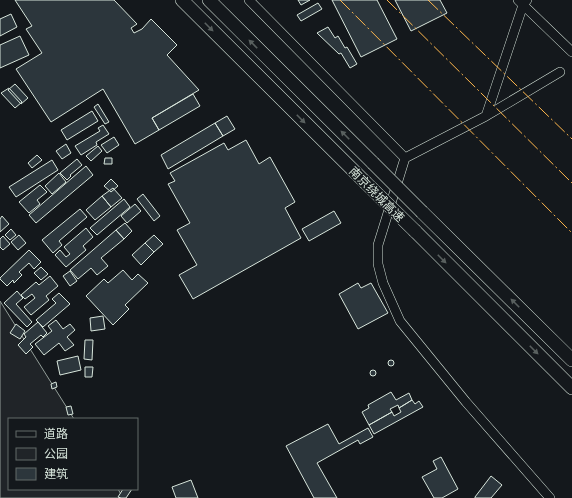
<svg xmlns="http://www.w3.org/2000/svg" width="572" height="498" font-family="'IBM Plex Serif','Noto Sans SC',serif">
	<style>
		.green { fill: #202428; stroke: #939e99 }
		.building { fill: #2c363c; stroke: #d8e6dc }
		.lines { fill: none; stroke-linecap: round; stroke-linejoin: round }
		.minor-casing { stroke: #d8e6dc; stroke-width: 10 }
		.highway-casing { stroke: #d8e6dc; stroke-width: 14 }
		.minor { stroke: #14181c; stroke-width: 9 }
		.highway { stroke: #14181c; stroke-width: 13 }
		.highway-bridge-casing { stroke: #d8e6dc; stroke-width: 14; stroke-linecap: butt }
		.highway-bridge { stroke: #14181c; stroke-width: 13 }
		.power { stroke: #ffb74d; stroke-width: 1; stroke-dasharray: 14 3 2 3; stroke-linecap: butt }
		.oneway { fill: #59605f }
		.labels { text-anchor: middle; dominant-baseline: central; stroke-width: 3; stroke-linejoin: round; paint-order: stroke }
		.street-label { font-size: 12px; fill: #d8e6dc; stroke: #14181c }
	</style>
	<rect width="100%" height="100%" fill="#14181c"/>
	<path class="green" d="M0,301L74,419H9V489H118L123,498H0Z"/>
	<path class="building" d="M15,0H114L137,24L131,28L134,33L142,29L151,19L177,45L167,55L199,90L152,118L159,130L135,144L103,89L51,122L16,69L42,53L26,29L32,26Z
		M298,0H310L301,5Z
		M332,0H377L397,39L361,57Z
		M395,0H440L447,13L411,31Z
		M318,3L322,9L301,21L297,15Z
		M11,14L17,27L0,36V19Z
		M328,27L335,38L338,36L345,48L347,47L357,64L350,68L341,53L339,54L317,33Z
		M20,36L29,55L0,68V45Z
		M15,84L28,98L21,104L8,90Z
		M9,88L22,102L15,108L1,93Z
		M193,94L200,106L159,130L152,118Z
		M98,104L109,122L105,124L94,107Z
		M92,111L98,121L67,140L61,130Z
		M227,116L235,129L223,136L215,123Z
		M215,123L223,136L168,169L161,155Z
		M103,125L109,134L96,142L97,145L81,155L75,146L100,131L98,128Z
		M114,137L119,145L107,153L101,145Z
		M246,140L259,164L270,157L295,202L285,208L301,238L193,299L179,275L197,265L177,230L190,223L168,184L175,181L170,173L224,143L228,150Z
		M66,144L71,153L62,159L56,151Z
		M98,146L102,151L91,161L86,156Z
		M37,155L42,160L32,168L28,163Z
		M105,158H112V164H104Z
		M77,159L82,165L70,175L71,176L67,180L60,173Z
		M52,160L58,170L16,197L9,187Z
		M86,166L93,175L36,223L29,215Z
		M59,173L66,182L52,194L45,186Z
		M111,179L118,186L111,192L104,186Z
		M40,185L47,192L37,200L40,204L29,213L19,202Z
		M113,188L122,198L111,207L102,196Z
		M143,194L160,216L154,221L137,199Z
		M102,196L111,207L95,220L86,210Z
		M124,199L130,207L97,235L90,228Z
		M135,204L141,211L127,223L121,216Z
		M80,209L87,217L59,241L62,245L53,253L42,240Z
		M334,211L341,223L309,241L302,229Z
		M2,216L9,224L0,232V219Z
		M125,223L132,231L124,239L116,230Z
		M86,228L93,237L83,246L86,250L66,267L55,255L60,250L66,257L70,254L64,247Z
		M11,229L16,235L10,240L5,235Z
		M116,230L124,239L101,258L108,266L97,275L91,268L78,279L70,270Z
		M19,235L26,243L18,250L11,242Z
		M154,235L163,244L154,252L145,243Z
		M3,236L10,244L3,250L0,247V239Z
		M145,243L154,252L141,265L132,255Z
		M29,250L41,262L34,269L29,263L19,272L22,275L14,283L13,280L7,286L0,279V278Z
		M41,267L48,274L41,280L34,273Z
		M123,270L132,280L138,274L148,283L125,305L129,309L113,325L86,296L104,279L108,283Z
		M70,271L77,281L70,286L63,276Z
		M50,276L58,286L46,296L49,300L31,315L24,307L35,298L32,294L25,299L21,295L36,282L39,285Z
		M358,283L361,288L371,283L388,313L358,329L339,294Z
		M17,291L23,298L16,304L32,322L27,327L4,303Z
		M59,293L70,304L43,327L36,320L56,303L52,299Z
		M103,316L105,329L91,331L90,318Z
		M56,320L63,329L70,324L75,330L67,337L74,345L65,351L59,343L44,355L35,344L52,331L48,326Z
		M38,322L47,333L43,337L41,335L30,344L33,347L26,354L18,345L26,337L24,334Z
		M16,324L25,331L20,339L10,333Z
		M85,340H93L92,360L84,359Z
		M78,356L81,370L60,375L57,361Z
		M388 363a3 3 0 1 1 6 0a3 3 0 1 1-6 0Z
		M85,367H93L92,377H85Z
		M370 373a3 3 0 1 1 6 0a3 3 0 1 1-6 0Z
		M56,382L57,387L52,389L51,384Z
		M391,392L396,400L409,393L412,400L399,408L398,405L390,409L392,412L369,425L362,412L369,408L368,405Z
		M412,400L415,404L419,401L423,407L374,434L369,425L392,412L394,416L401,412L399,408Z
		M71,406L73,414L68,415L66,407Z
		M328,424L339,444L368,428L373,437L360,444L358,440L317,463L337,498H314L286,446Z
		M441,457L458,489L442,498H434L422,477L437,469L433,461Z
		M491,476L502,485L491,498H475V497Z
		M191,480L198,498H176L172,487Z
		M123,489H132L126,498H121L118,497Z"/>
	<g class="lines">
		<g class="minor-casing">
			<path id="minor" d="M249,0L405,158L486,116L560,72
				M518,0L572,52
				M486,116L523,5L527,0
				M405,158L378,245V264L383,283L400,321L466,402L550,498"/>
		</g>
		<g class="highway-casing">
			<path id="highway" d="M182,0L365,182
				M209,0L373,163
				M422,212L572,360
				M415,231L572,388"/>
		</g>
		<use href="#minor" class="minor"/>
		<use href="#highway" class="highway"/>
		<g class="highway-bridge-casing">
			<path id="highway-bridge" d="M373,163L422,212
				M365,182L415,231"/>
		</g>
		<use href="#highway-bridge" class="highway-bridge"/>
		<path class="power" d="M340,0L572,233
			M387,0L572,183
			M428,0L572,139"/>
	</g>
	<defs><path id="oneway-solid" d="M-6-.8H1V-3.2L6.5 0L1 3.2V.8H-6Z"/></defs>
	<g class="oneway">
		<use href="#oneway-solid" transform="translate(209 27) rotate(45)"/>
		<use href="#oneway-solid" transform="translate(253 44) rotate(-135)"/>
		<use href="#oneway-solid" transform="translate(301 119) rotate(45)"/>
		<use href="#oneway-solid" transform="translate(345 135) rotate(-135)"/>
		<use href="#oneway-solid" transform="translate(442 259) rotate(45)"/>
		<use href="#oneway-solid" transform="translate(515 303) rotate(-135)"/>
		<use href="#oneway-solid" transform="translate(534 350) rotate(45)"/>
	</g>
	<g class="labels">
		<g class="street-label">
			<text transform="translate(377 194) rotate(45)">南京绕城高速</text>
		</g>
	</g>
	<rect x="8" y="418" width="130" height="72" fill="#14181c" stroke="#626a69"/>
	<rect x="16" y="431" width="20" height="6" fill="#14181c" stroke="#626a69"/>
	<text x="44" y="438" font-size="12" fill="#d8e6dc">道路</text>
	<rect x="16" y="448" width="20" height="12" fill="#202428" stroke="#626a69"/>
	<text x="44" y="458" font-size="12" fill="#d8e6dc">公园</text>
	<rect x="16" y="468" width="20" height="12" fill="#2c363c" stroke="#626a69"/>
	<text x="44" y="478" font-size="12" fill="#d8e6dc">建筑</text>
</svg>
